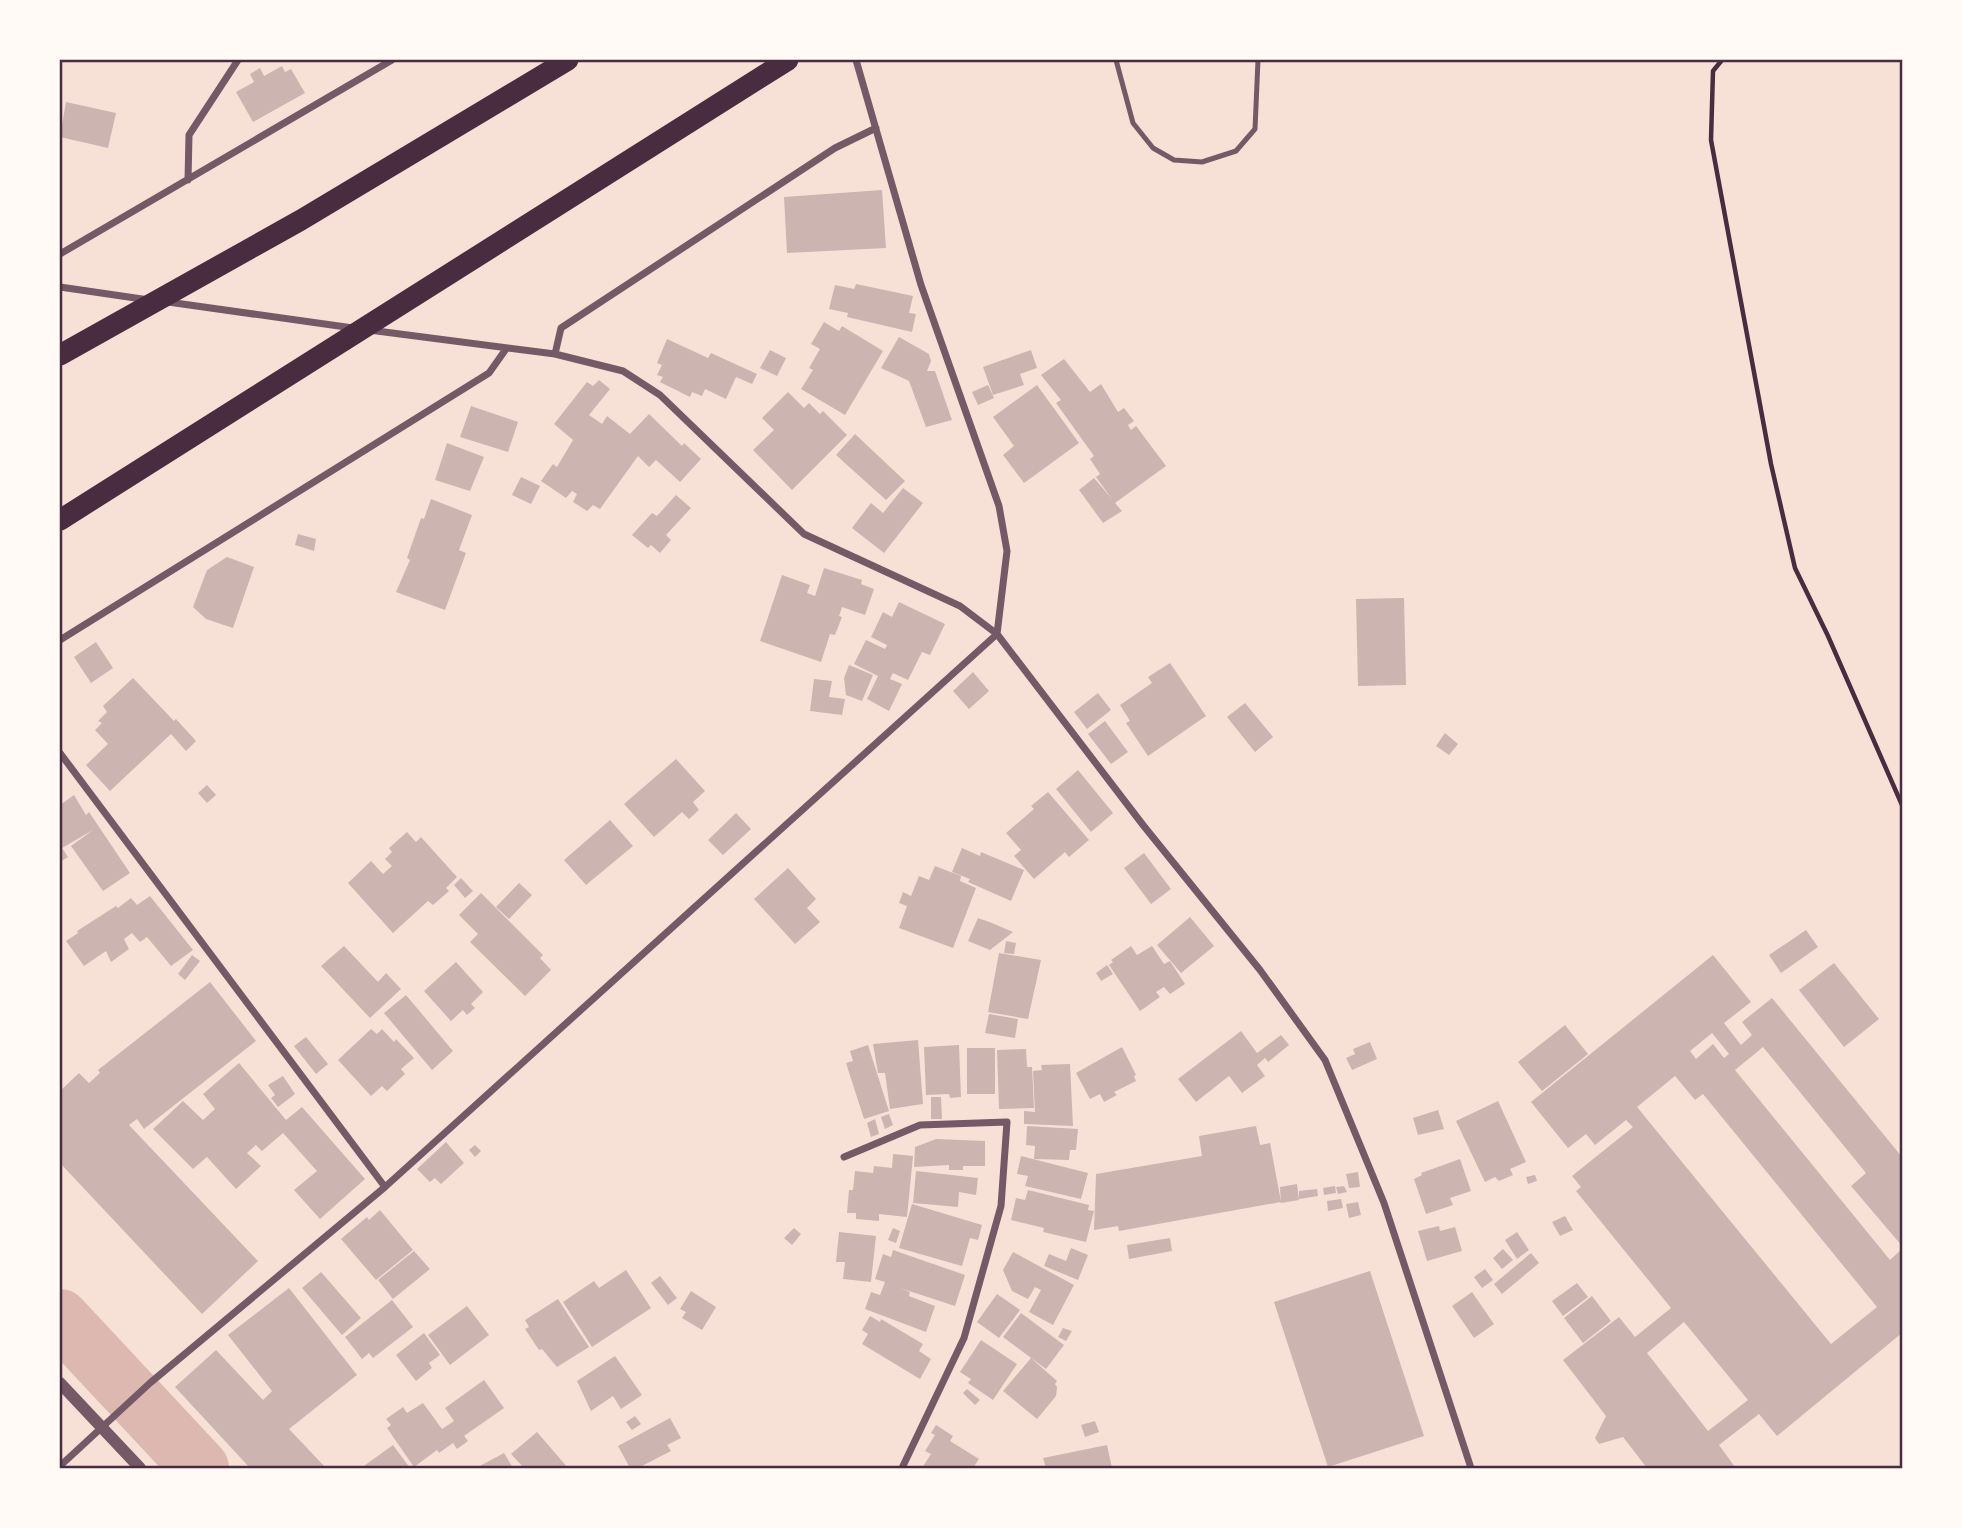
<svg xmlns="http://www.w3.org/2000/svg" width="1962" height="1528" font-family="Mulish,sans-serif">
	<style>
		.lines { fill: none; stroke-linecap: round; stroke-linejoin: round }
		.river { stroke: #dcb8b0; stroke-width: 58 }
		.building { fill: #ccb4b1; fill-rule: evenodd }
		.path { stroke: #4a2c40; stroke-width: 4.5 }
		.service { stroke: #755966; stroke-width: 5 }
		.minor { stroke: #755966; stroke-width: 7 }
		.tertiary { stroke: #755966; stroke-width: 12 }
		.motorway { stroke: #4a2c40; stroke-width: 21 }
		.neatline { fill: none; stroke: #4a2c40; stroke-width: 2.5 }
	</style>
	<rect width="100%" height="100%" fill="#f7e1d7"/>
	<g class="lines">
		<path class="river" d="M60,1318L200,1468"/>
	</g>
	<path class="building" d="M282,66L285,72L291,69L305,93L253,122L236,92L254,82L250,74L260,68L264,76Z
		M66,102L116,113L108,148L60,137Z
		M882,190L886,248L787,253L784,197Z
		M856,284L913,296L909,313L916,314L912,332L847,317L848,313L829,309L835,285L854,289Z
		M824,322L839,331L842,326L883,351L845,415L801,389L813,370L809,368L820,349L811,344Z
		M899,337L929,354L931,361L927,371H935L952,420L926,427L909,381L881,368Z
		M667,339L708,358L711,353L757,374L752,384L736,377L726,399L705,389L702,396L692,392L690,397L660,382L663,377L657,375L662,365L657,363Z
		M770,350L786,358L777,376L760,368Z
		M1031,350L1037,368L1020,374L1024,385L993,395L983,367Z
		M1064,359L1090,392L1101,384L1118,412L1124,408L1134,421L1128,425L1131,430L1136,426L1166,466L1115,503L1122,511L1103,523L1079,490L1094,478L1112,499L1096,477L1100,474L1090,459L1094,456L1056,403L1061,400L1041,375Z
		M599,380L610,389L589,415L602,424L607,416L630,434L649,414L682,446L684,443L701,459L680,482L656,460L649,467L638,456L600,509L593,505L587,511L573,502L577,494L572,491L566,498L541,481L553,464L557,467L573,440L554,424L587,382L593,386Z
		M988,385L994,398L978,405L972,392Z
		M1037,385L1079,443L1024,483L1003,455L1014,446L993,417Z
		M788,392L804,408L809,403L820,414L823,411L847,435L792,490L753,450L774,430L762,418Z
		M471,406L518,422L508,452L460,437Z
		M855,434L905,481L886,500L836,455Z
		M447,443L484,457L470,491L435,480Z
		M521,477L540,486L531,504L512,495Z
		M903,488L923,503L884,553L852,528L871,503L883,513Z
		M676,495L691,508L666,535L671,540L660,553L651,545L648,548L632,535L652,513L657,516Z
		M431,499L472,515L459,550L466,553L445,610L396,592L410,560L407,558L421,518L424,519Z
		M298,534L316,539L314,551L295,545Z
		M227,557L254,567L233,628L206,619L193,607L207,570Z
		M824,568L862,580L861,584L874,589L865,615L842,607L839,616L842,617L835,635L830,634L821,662L760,641L782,575L810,585L807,593L815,596Z
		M1404,598L1406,685L1358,686L1356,599Z
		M899,602L945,624L930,655L922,652L908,680L893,673L890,679L902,684L889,711L867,699L878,676L854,664L866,640L885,649L887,645L871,637L883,612L892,617Z
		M96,642L113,668L91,683L74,657Z
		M1170,663L1206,716L1148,756L1126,723L1130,721L1120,705L1152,683L1148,677Z
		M849,665L873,675L862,701L846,695L844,678Z
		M973,672L989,691L969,709L953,691Z
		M133,678L174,721L176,719L196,741L186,751L171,734L110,791L86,765L108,744L95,730L102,723L98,721L107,712L103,706Z
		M814,679L832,681L829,697L845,699L842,715L810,711Z
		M1098,693L1111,710L1087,729L1074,712Z
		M1245,703L1273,737L1255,752L1227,717Z
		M1105,721L1128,752L1111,764L1088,734Z
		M1445,733L1458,744L1449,755L1436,746Z
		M676,759L705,791L693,802L699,810L689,819L682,812L654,837L624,804Z
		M1078,770L1113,813L1091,832L1056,789Z
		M207,785L216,795L207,803L198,793Z
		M1048,792L1089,840L1069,857L1065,852L1034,879L1014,856L1021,850L1006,833L1034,809L1031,806Z
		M74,795L86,815L89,812L130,873L103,891L71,846L93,830L62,848L68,857L60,862V805Z
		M736,813L751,829L723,855L708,840Z
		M610,820L633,846L586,885L564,860Z
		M407,832L416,842L421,837L457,877L446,888L449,891L433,905L428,901L393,933L348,883L371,861L383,874L392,866L385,859L392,852L389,848Z
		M962,848L980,856L981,852L1024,870L1011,901L968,882L970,879L952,872Z
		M1144,853L1171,889L1151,904L1124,868Z
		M935,866L961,876L960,881L976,888L953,948L899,928L907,906L899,903L903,892L911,896L919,876L929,880Z
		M788,868L816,899L807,908L820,922L795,944L754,899Z
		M461,878L473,891L465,898L454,885Z
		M519,883L532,895L509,919L496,907Z
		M481,893L543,955L540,958L551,970L525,996L470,942L478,934L459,915Z
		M150,896L193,950L171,966L147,937L140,942L132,933L124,939L129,949L111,962L106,951L84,966L66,941L78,933L77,931L116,906L118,908L131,898L137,905Z
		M1190,917L1214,946L1181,973L1157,945Z
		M978,918L992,923L1013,932L990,950L968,941Z
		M1806,930L1818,947L1781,973L1769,955Z
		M1006,941L1016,943L1014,954L1004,953Z
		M344,946L378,982L386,973L401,989L370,1018L321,966Z
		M1131,946L1137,955L1152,946L1164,964L1170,961L1185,984L1170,994L1164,987L1156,992L1160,997L1140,1011L1109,965L1113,962L1111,960Z
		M999,953L1041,960L1028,1019L988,1012Z
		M192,955L200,961L185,980L178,974Z
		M1713,955L1751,1002L1724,1023L1741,1045L1752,1035L1742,1022L1772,998L1902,1157V1246L1851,1186L1866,1173L1763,1047L1735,1070L1890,1260L1902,1249V1333L1777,1436L1759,1414L1719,1445L1735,1467L1733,1468H1647L1623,1437L1599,1444L1595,1438L1606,1416L1563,1360L1619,1317L1635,1337L1671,1308L1576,1191L1581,1187L1572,1176L1633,1127L1626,1120L1595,1145L1586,1134L1568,1148L1531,1102ZM1712,1033L1729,1054L1724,1058L1713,1044L1696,1059L1690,1051ZM1675,1076L1695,1100L1703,1094L1877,1307L1831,1344L1637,1107ZM1684,1322L1748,1400L1708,1431L1647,1353Z
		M456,962L483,992L471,1004L475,1008L467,1015L463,1010L451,1021L424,991Z
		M1834,963L1879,1019L1844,1047L1799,990Z
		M1107,965L1113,974L1101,981L1096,973Z
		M210,982L256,1041L144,1129L137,1119L129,1125L258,1261L202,1314L60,1163V1091L79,1073L89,1083L100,1073L98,1070Z
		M406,995L453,1051L432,1070L384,1013Z
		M989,1014L1018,1019L1015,1038L985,1033Z
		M1565,1025L1588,1054L1542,1091L1518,1062Z
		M371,1029L377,1034L382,1029L394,1042L396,1039L414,1058L401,1069L405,1074L387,1091L382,1086L371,1096L338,1060Z
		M1241,1031L1257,1053L1281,1035L1289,1045L1268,1062L1265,1058L1257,1065L1265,1076L1242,1093L1229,1076L1196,1102L1178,1079Z
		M306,1037L328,1064L316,1074L294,1046Z
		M918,1040L923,1104L890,1109L885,1073H878L873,1044Z
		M1370,1042L1377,1059L1352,1070L1346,1058L1355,1054L1353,1049Z
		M868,1045L889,1111L864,1119L846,1063L853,1061L850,1051Z
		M959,1045L961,1097L950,1098L949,1094L926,1095L924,1047Z
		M1122,1047L1136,1075L1134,1076L1136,1081L1114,1092L1117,1095L1104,1102L1100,1094L1090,1099L1076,1073Z
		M967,1048H995V1094H967Z
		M1026,1049L1027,1067H1032L1034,1108L999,1109L997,1050Z
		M239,1063L286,1120L302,1107L365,1179L320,1219L294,1190L317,1171L283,1133L262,1151L256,1145L247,1153L261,1166L236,1189L207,1157L193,1169L153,1129L183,1101L203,1120L215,1109L203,1094Z
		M1070,1064L1073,1126L1024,1124V1111L1035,1112L1033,1071L1042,1070L1041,1065Z
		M283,1076L295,1094L278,1107L271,1098L275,1095L268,1085Z
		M931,1097H941L942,1119H931Z
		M1498,1101L1526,1162L1510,1169L1513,1175L1499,1181L1495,1177L1485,1182L1456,1121Z
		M1438,1110L1444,1129L1418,1135L1413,1118Z
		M889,1114L893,1125L885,1129L881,1117Z
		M875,1119L879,1134L871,1137L867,1123Z
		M1027,1126L1078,1129L1076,1150H1070L1069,1160L1034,1159L1035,1146L1026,1145Z
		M1256,1126L1260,1145L1270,1143L1281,1202L1119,1231L1118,1226L1094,1230L1096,1174L1202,1156L1199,1136Z
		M936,1139L985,1141V1166H963V1170H949V1165L914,1167L915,1147Z
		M446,1142L464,1163L441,1184L435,1178L430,1182L417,1169Z
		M475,1145L481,1151L475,1157L469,1150Z
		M893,1154L913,1156L907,1217L879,1214V1221L856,1219V1213H847L849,1190H853L855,1171L873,1173L874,1166L892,1168Z
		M1021,1156L1088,1173L1081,1199L1025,1186L1028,1176L1017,1174Z
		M1460,1159L1471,1191L1450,1198L1453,1205L1426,1214L1414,1179L1422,1175L1421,1173Z
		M916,1171L978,1178L976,1195L959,1192L958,1207L913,1203Z
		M1358,1172L1360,1187L1349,1188L1346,1174Z
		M1535,1175L1537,1181L1528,1184L1526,1177Z
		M1297,1184L1299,1200L1281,1203L1280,1187Z
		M1335,1186L1336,1193L1324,1195L1323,1188Z
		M1344,1186L1347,1192L1338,1194L1336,1187Z
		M1317,1189L1318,1196L1299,1199V1191Z
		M1028,1190L1089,1205L1088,1210L1094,1211L1086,1242L1043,1232L1044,1228L1011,1220L1016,1198L1025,1200Z
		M1341,1199L1343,1208L1328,1211L1327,1201Z
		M1358,1202L1361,1215L1349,1218L1346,1204Z
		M912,1204L982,1225L978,1240L970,1238L962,1266L899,1248Z
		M380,1210L413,1250L376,1280L341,1239L367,1217L369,1220Z
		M1565,1216L1573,1230L1560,1236L1552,1222Z
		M1439,1226L1440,1231L1455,1227L1462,1251L1427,1261L1418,1231Z
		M794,1228L801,1234L792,1245L784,1238Z
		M893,1228L900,1231L896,1243L888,1240Z
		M839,1232L876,1236L871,1282L843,1279L845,1262H836Z
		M1517,1232L1529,1250L1517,1259L1505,1240Z
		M1170,1238L1172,1251L1129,1259L1127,1245Z
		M1071,1248L1088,1255L1078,1280L1044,1266L1049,1254L1066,1261Z
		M1503,1249L1513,1260L1502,1269L1493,1258Z
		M893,1250L965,1275L955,1306L900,1288L910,1292L909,1296L935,1306L926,1332L865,1309L871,1292L880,1295L885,1282L875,1279L883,1254L891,1257Z
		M414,1251L430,1269L393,1299L378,1280Z
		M1013,1252L1074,1285L1053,1325L1029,1312L1041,1290L1035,1287L1028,1299L1012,1291L1003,1270Z
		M1531,1253L1539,1263L1502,1294L1494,1284Z
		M1485,1269L1493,1280L1482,1288L1474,1277Z
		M626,1270L651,1308L592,1347L563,1302L594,1281L599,1288Z
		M1370,1271L1424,1436L1328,1467L1274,1302Z
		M321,1272L361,1318L342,1335L302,1288Z
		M660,1276L677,1298L668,1305L651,1283Z
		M1577,1283L1588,1297L1563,1316L1552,1301Z
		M289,1288L357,1375L289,1429L326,1468H250L175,1387L216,1350L263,1400L272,1391L228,1335Z
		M691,1291L716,1307L702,1330L682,1318L686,1312L680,1309Z
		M1472,1292L1494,1324L1474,1338L1452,1306Z
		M997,1294L1020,1310L999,1338L977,1322Z
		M1592,1296L1611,1321L1583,1343L1564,1318Z
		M558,1299L589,1347L557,1367L542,1349L539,1350L525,1329L529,1327L525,1320Z
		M392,1300L413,1327L373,1358L369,1353L362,1359L345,1337Z
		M467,1306L489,1335L450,1365L428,1335Z
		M1021,1313L1064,1345L1046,1369L1003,1337Z
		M870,1316L880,1322L881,1319L923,1344L919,1351L931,1359L920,1379L862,1344L868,1334L862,1330Z
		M1063,1328L1072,1331L1066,1341L1058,1337Z
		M424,1333L440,1355L429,1363L432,1368L416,1381L396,1355Z
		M981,1340L1017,1364L993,1400L968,1383L971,1379L960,1372Z
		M615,1356L642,1395L621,1409L613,1396L591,1411L577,1381Z
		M1031,1358L1057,1381L1055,1384L1057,1387L1056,1396L1037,1419L1003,1391Z
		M484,1380L504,1408L464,1436L468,1441L457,1449L453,1443L439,1453L437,1450L414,1467L387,1428L391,1425L386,1419L403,1407L407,1413L423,1403L442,1429L454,1421L445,1408Z
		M967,1389L980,1400L975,1405L963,1393Z
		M635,1416L641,1424L632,1430L626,1422Z
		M670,1418L681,1438L667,1445L671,1451L638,1468H630L618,1446Z
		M1095,1421L1099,1432L1085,1437L1081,1425Z
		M936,1425L953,1436L950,1441L979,1459L973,1468H922L931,1454L925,1451L935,1435L931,1433Z
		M537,1432L568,1468H524L511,1454Z
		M393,1445L410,1468H361Z
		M1107,1445L1112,1468H1046L1043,1458Z
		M504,1453L513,1468H476Z"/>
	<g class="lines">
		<path class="path" d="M1722,60L1713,71L1711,140L1771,464L1795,568L1828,636L1902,805"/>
		<path class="service" d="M1116,60L1133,123L1153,148L1174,160L1202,162L1236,151L1255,129L1258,60"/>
		<path class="minor" d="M188,180L189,135L238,60
			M60,254L392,60
			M60,287L149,300
			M168,302L353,328
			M369,330L555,354L623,371L660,395L804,534L960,606L997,634L1143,825L1260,970L1325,1060L1384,1203L1471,1468
			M555,354L561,328L835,148L876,128
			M60,640L489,373L506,349
			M60,753L385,1187
			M844,1157L920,1125L1007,1122L1001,1206L964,1338L902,1468
			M60,1466L150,1383L385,1187L997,634L1007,551L999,506L921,285L856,60"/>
		<path class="tertiary" d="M60,1383L140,1468"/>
		<path class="motorway" d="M60,355L301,220L568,60
			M60,520L788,60"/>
	</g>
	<rect width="1962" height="1528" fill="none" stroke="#fffaf5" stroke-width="122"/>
	<rect x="61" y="61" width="1840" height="1406" class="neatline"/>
</svg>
